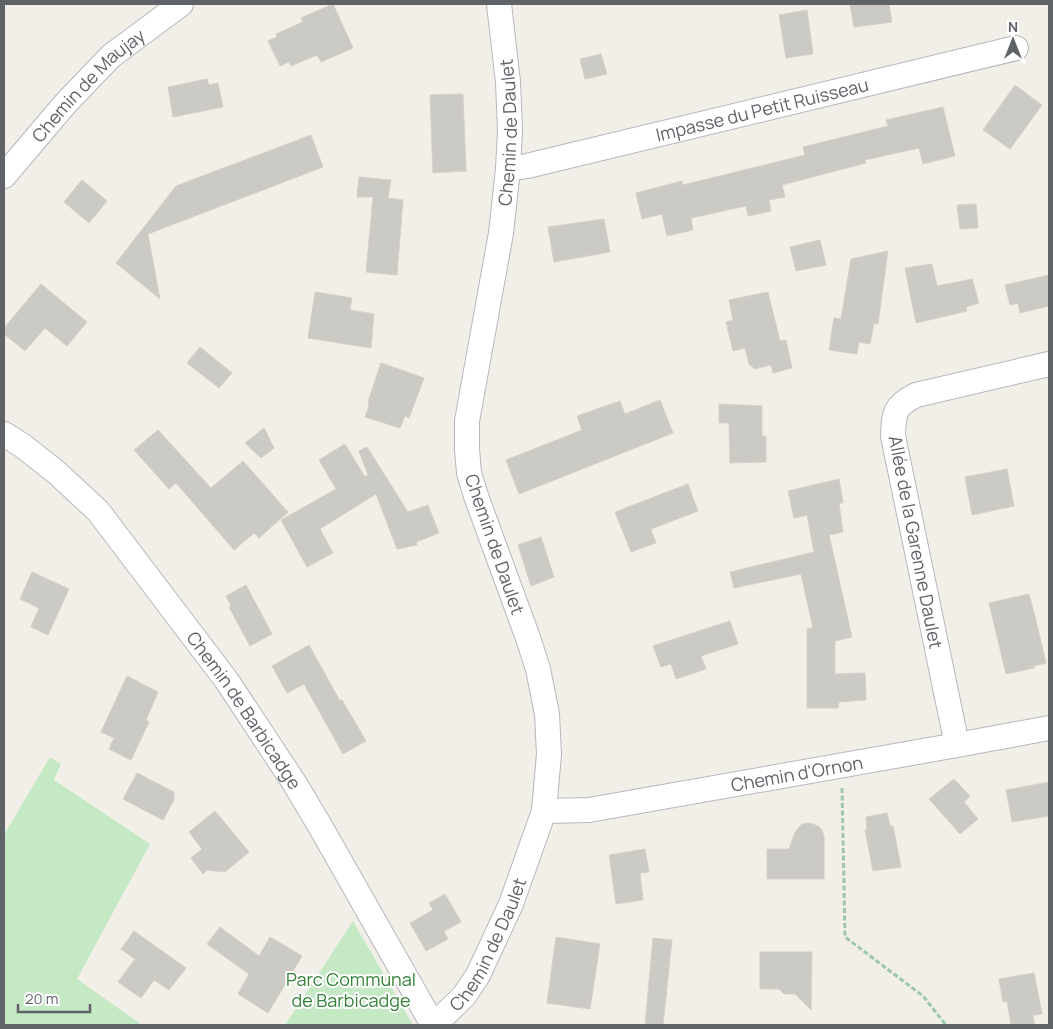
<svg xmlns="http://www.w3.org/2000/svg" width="1053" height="1029" font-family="Manrope,sans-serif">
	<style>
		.green { fill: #c5e8c5 }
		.building { fill: #cccac5; stroke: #d6d1c6 }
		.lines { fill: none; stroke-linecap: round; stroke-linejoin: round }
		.minor-casing { stroke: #b5b8bc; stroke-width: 26 }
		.path { stroke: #9cc7a9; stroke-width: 3; stroke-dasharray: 5 2.5; stroke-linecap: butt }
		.minor { stroke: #fff; stroke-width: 24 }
		.labels { text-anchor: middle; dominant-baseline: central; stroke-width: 4; stroke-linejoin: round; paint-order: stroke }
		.street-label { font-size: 18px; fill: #5f6368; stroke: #fff }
		.park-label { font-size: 18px; fill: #348238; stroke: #fff }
	</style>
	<rect width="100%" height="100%" fill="#f1efe8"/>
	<path class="green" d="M50,757L61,764L54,780L150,844L77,979L142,1025H4V835Z
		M353,921L413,1025H285Z"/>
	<path class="building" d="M333,4L353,48L321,62L317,55L291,66L289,62L280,66L268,41L277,37L276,34L303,22L301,18Z
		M850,4H889L892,22L854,27Z
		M807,10L813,54L786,58L779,15Z
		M601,54L607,74L585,79L580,59Z
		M207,79L209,85L218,83L223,107L173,117L168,87Z
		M1015,85L1042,105L1010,149L983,130Z
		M463,94L466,171L433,173L430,95Z
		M943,107L955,156L923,164L919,148L865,160L866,163L782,185L785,197L769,200L771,211L748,216L746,206L691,218L693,230L667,236L662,214L642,219L636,193L682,181L683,185L805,155L803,147L888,126L886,120Z
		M311,135L323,167L148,234L160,299L116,263L176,186Z
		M359,177L391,180L388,198L403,200L397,275L366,272L373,197H357Z
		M82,180L107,201L89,223L64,202Z
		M976,204L978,228L960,229L957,205Z
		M604,219L610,252L554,262L548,227Z
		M820,240L826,265L796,271L790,247Z
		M888,251L878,324L874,323L870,344L859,342L857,354L829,350L834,318L841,319L851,259Z
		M932,264L937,286L972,279L979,303L966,307L967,311L916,323L905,268Z
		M1049,275V306L1020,313L1018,303L1010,305L1005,285Z
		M41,284L87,322L67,346L45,328L25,351L4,334V328Z
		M315,292L352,298L350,310L374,314L371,348L308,338Z
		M768,292L780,341L786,340L792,368L773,373L771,365L755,369L749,364L745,348L733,351L726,322L733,320L729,300Z
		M200,347L232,373L219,388L187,363Z
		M381,363L424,378L409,418L405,416L400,428L365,417L369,406L368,402Z
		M660,400L673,433L519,494L506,460L582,430L577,416L620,401L625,414Z
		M719,404L762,406V436H766V462L730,463L729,423H719Z
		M264,428L274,448L261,458L245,443Z
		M158,430L211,488L243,461L288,512L259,538L254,533L234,550L176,483L169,489L134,450Z
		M345,444L365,477L368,475L359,451L367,447L408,512L428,505L439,533L416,542L417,545L397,549L376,494L320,529L333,553L307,567L281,520L336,489L319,460Z
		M1007,469L1014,506L972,515L965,477Z
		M839,479L843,503H839L843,532L829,535L852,637L835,641V674L865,673L866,700L839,702L838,708H807V629L813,628L801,574L734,588L730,572L814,552L807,515L794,518L788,491Z
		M688,484L698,511L651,529L656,543L631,552L615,512Z
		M541,537L554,577L531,586L518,545Z
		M32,572L69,589L48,635L31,627L39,608L20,599Z
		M246,585L272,634L250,646L229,607L231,605L226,596Z
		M1029,594L1035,616L1046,663L1034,666V668L1006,674L989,603Z
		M730,621L738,644L701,656L706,669L676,679L671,664L661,667L653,646Z
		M309,645L340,701L342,700L366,741L343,754L304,684L287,693L272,666Z
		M127,676L158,692L146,720L149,722L131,760L109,749L114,738L101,732Z
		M137,773L174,792V800L163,820L123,799Z
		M954,779L970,796L964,802L978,819L960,834L929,799Z
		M1049,782V816L1012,822L1006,790Z
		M215,811L249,852L225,872L207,870L203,874L191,858L202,849L189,832Z
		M887,813L890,826H893L901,867L873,871L865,830L867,829L866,817Z
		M808,823L813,824L818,826L822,830L824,836V879H767V849H789L795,832L802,824Z
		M645,849L649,872L640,873L643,900L616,904L609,855Z
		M445,894L461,922L444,931L448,939L426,951L410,923L433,910L429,903Z
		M220,927L259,956L270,937L302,956L268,1013L238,994L249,974L207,944Z
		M134,931L186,968L169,990L154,980L141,998L118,982L135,959L121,949Z
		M556,937L600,944L590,1009L547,1003Z
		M653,938L672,940L663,1025H645Z
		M760,952H812L811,1010L795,994H784L779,989H760Z
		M1034,973L1042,1014L1033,1015L1035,1025H1011L1007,1001L1003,1002L999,979Z"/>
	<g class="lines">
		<g class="minor-casing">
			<g id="minor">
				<path id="s1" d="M508,169L527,166L1016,48"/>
				<path id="s2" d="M4,176L65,104L111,56L181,4"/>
				<path id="s3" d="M4,434L23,446L56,472L98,511L227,681L295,784L320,826L433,1025"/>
				<path d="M957,745L893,436C894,413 894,406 916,395L1049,364"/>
				<path id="s4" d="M544,811L589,810L957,745L1049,728"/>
				<path id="s5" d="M434,1025L464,996L478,975L511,904L544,811L549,754L547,714L538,669L528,638L476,496L469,473L467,449V421L501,233L508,169L510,130L508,82L499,4"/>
			</g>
		</g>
		<path class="path" d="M842,788L845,937L923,996L946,1025"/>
		<use href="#minor" class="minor"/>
	</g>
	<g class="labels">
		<g class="street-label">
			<text stroke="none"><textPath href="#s2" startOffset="124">Chemin de Maujay</textPath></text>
			<text stroke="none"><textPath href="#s1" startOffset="261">Impasse du Petit Ruisseau</textPath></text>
			<text stroke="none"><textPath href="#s5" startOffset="939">Chemin de Daulet</textPath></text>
			<text transform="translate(916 542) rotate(79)">Allée de la Garenne Daulet</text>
			<text transform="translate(495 544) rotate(71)">Chemin de Daulet</text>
			<text stroke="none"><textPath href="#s3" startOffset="369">Chemin de Barbicadge</textPath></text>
			<text stroke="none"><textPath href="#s4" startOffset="256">Chemin d'Ornon</textPath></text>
			<text stroke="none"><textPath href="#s5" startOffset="99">Chemin de Daulet</textPath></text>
		</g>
		<g class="park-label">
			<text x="351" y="979">Parc Communal<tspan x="351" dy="21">de Barbicadge</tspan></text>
		</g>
	</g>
	<rect width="1053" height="1029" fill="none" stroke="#5f6368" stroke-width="10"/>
	<g transform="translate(1013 40)" stroke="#ffffff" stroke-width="4" paint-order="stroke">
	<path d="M0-4L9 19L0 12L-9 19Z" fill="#5f6368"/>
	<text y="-8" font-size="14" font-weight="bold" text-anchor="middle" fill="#5f6368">N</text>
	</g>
	<path d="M18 1004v8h72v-8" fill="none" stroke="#5f6368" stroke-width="2.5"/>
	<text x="25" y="1004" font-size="15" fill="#5f6368" stroke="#ffffff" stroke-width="4" paint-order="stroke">20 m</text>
</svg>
